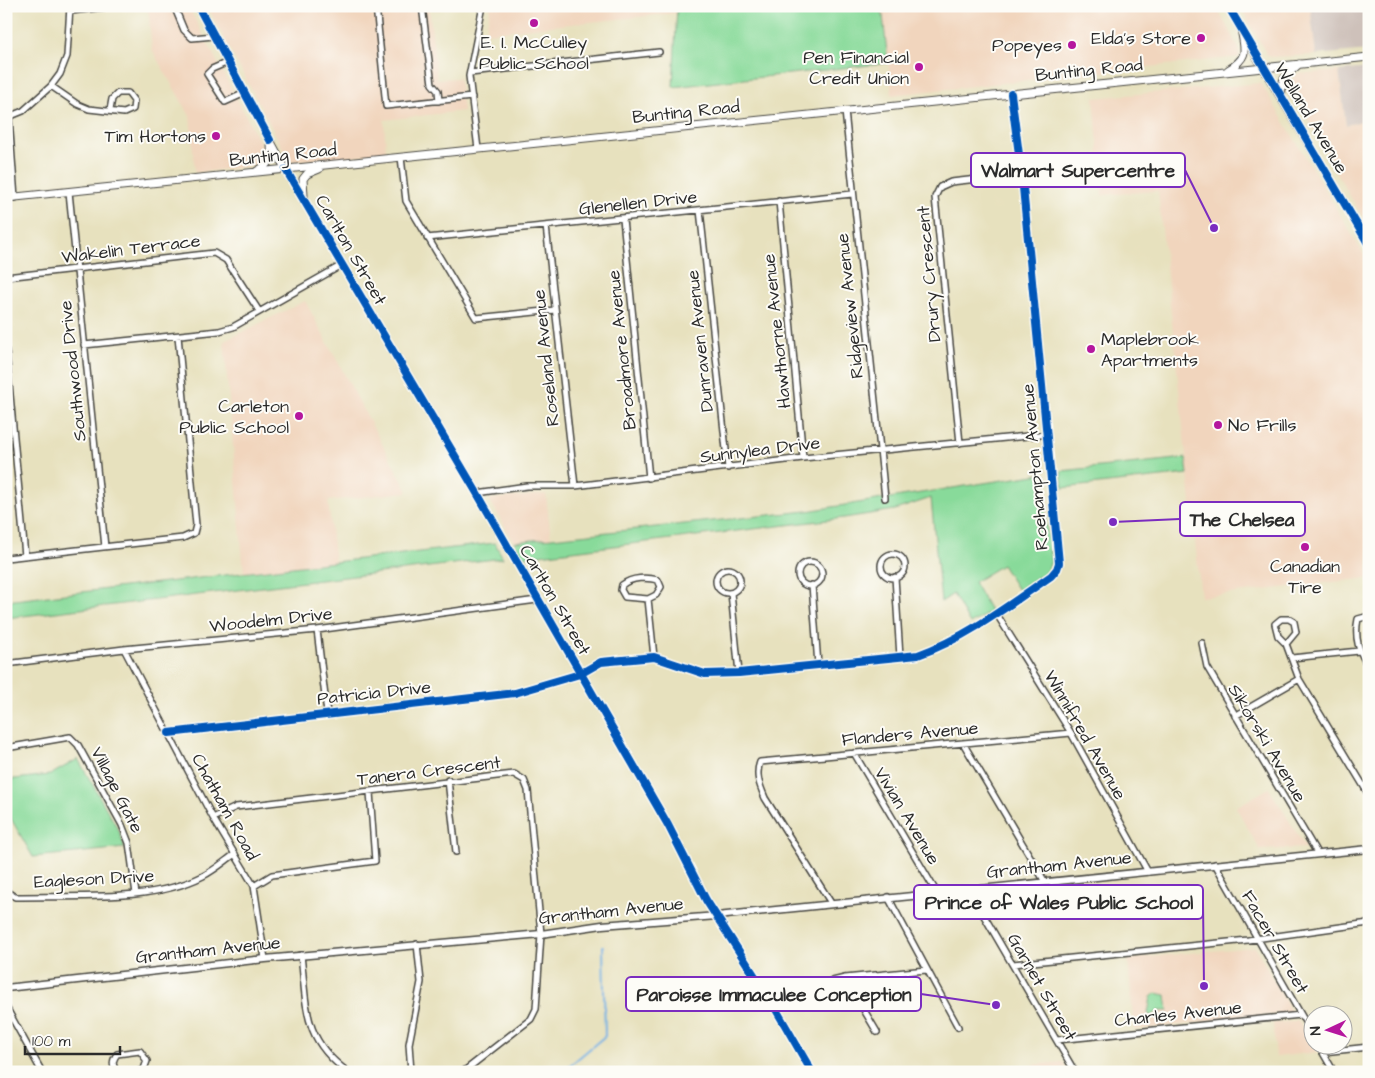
<svg xmlns="http://www.w3.org/2000/svg" width="1375" height="1078" font-family="'Architects Daughter',sans-serif">
	<style>
		.built { fill: #f1d5bd }
		.industrial { fill: #cec1ba }
		.green { fill: #88da9a; stroke: #5a8262 }
		.lines { fill: none; stroke-linecap: round; stroke-linejoin: round }
		.stream { stroke: #72b1e5; stroke-width: 2 }
		.minor-casing { stroke: #474641; stroke-width: 8 }
		.tertiary-casing { stroke: #474641; stroke-width: 9 }
		.secondary-casing { stroke: #474641; stroke-width: 9 }
		.minor { stroke: #fff; stroke-width: 5 }
		.tertiary { stroke: #fff; stroke-width: 6 }
		.secondary { stroke: #fff; stroke-width: 7 }
		.cycleway-casing { stroke: #fdfcf7; stroke-width: 11 }
		.cycleway { stroke: #0057b8; stroke-width: 8 }
		.poi-dot { fill: #b5179e; stroke: #fdfcf7; stroke-width: 2 }
		.labels { text-anchor: middle; dominant-baseline: central; stroke-width: 4; stroke-linejoin: round; paint-order: stroke }
		.poi-label { font-size: 18px; fill: #2b2b2b; stroke: #fdfcf7; text-anchor: end }
		.street-label { font-size: 18px; fill: #2b2b2b; stroke: #fdfcf7 }
		.leader { fill: none; stroke: #7b2cbf; stroke-width: 2 }
		.callout-dot { fill: #7b2cbf; stroke: #fdfcf7; stroke-width: 2 }
		.callout { fill: #fdfcf7; stroke: #7b2cbf; stroke-width: 2 }
		.callout-label { font-size: 19px; text-anchor: middle; font-weight: bold; fill: #2b2b2b }
	</style>
	<rect width="100%" height="100%" fill="#fdfcf7"/>
	<filter id="ink" filterUnits="userSpaceOnUse"><feTurbulence type="fractalNoise" baseFrequency=".02" numOctaves="2"/><feDisplacementMap in="SourceGraphic" scale="10" xChannelSelector="R" yChannelSelector="G"/><feConvolveMatrix kernelMatrix="1 2 1 2 8 2 1 2 1" color-interpolation-filters="sRGB"/></filter>
	<filter id="wash" filterUnits="userSpaceOnUse"><feTurbulence type="fractalNoise" baseFrequency=".0096" numOctaves="4" result="noise"/><feDisplacementMap in="SourceGraphic" scale="20" xChannelSelector="R" yChannelSelector="G"/><feGaussianBlur stdDeviation="1.12" result="paint"/><feColorMatrix in="noise" values="0 0 0 0 0 0 0 0 0 0 0 0 0 0 0 0 0 1.4 0 .05"/><feComposite in="paint" operator="in"/></filter>
	<g filter="url(#wash)">
		<rect width="100%" height="100%" fill="#e7e1be"/>
		<path class="built" d="M188,6L267,156L260,165L195,173L190,116L152,50L148,7Z
			M207,6H429L437,79L459,78L463,111L384,120L386,153L290,162Z
			M491,6H677V13L485,33Z
			M927,6H1216L1239,49V57L892,95L882,11Z
			M1240,6H1310L1316,55L1271,57L1267,55Z
			M1339,71L1346,125L1369,119V228L1333,167L1289,83L1297,74Z
			M1261,83L1369,263V578L1201,597L1158,191L1102,195L1094,98Z
			M305,301L408,492L328,501L335,563L244,574L224,341Z
			M546,494L551,539L514,542L489,499Z
			M1269,788L1306,848L1260,850L1236,807Z
			M1255,947L1292,1013L1134,1030L1128,959Z
			M1298,1021L1317,1052L1276,1057L1273,1023Z
			M1063,1062L1068,1072H1033L1032,1065Z"/>
		<path class="industrial" d="M1310,6H1369V50L1316,55Z
			M1369,68V119L1346,125L1339,71Z"/>
		<path class="green" d="M677,6H882L888,63L673,87Z
			M1186,458L1188,474L1063,488L1061,471Z
			M1041,474L1051,562L1046,572L1018,590L1002,565L974,582L991,612L970,624L953,594L941,602L931,498L895,510L844,518L523,557L514,542L807,511Z
			M495,543L503,558L6,618V601Z
			M78,759L119,831L125,848L33,857L6,810V780L50,775Z
			M1156,993L1166,995L1168,1011H1158L1151,1017L1148,1013L1151,997Z"/>
		<g class="lines">
			<path class="stream" d="M562,1072L605,1036L603,946"/>
		</g>
	</g>
	<g filter="url(#ink)">
		<g class="lines">
			<g class="minor-casing">
				<path id="minor" d="M174,6L184,30L192,38L214,36
					M376,6L386,106L472,97
					M422,6L432,84L438,91L439,101
					M71,11L114,6
					M228,62L212,69L207,74L225,102L245,93
					M470,73L659,52
					M51,86L77,104L89,109L124,113L133,109L134,101L128,93H118L112,99L110,110
					M845,111L885,498
					M6,118L23,111L51,86L60,74L67,56L70,6
					M9,118L15,198
					M478,149L469,76L483,6
					M401,157L406,201L476,318L555,310
					M69,192L105,547
					M779,201L803,458
					M700,210L728,468
					M623,219L649,478
					M546,226L575,486
					M427,238L852,194
					M6,277L214,253L226,260L259,311
					M84,345L219,331L233,327L342,265
					M6,351L25,556
					M960,443L935,197L940,187L951,182L1022,174
					M477,493L527,486H575L803,458L1048,434
					M881 566a12 12 0 1 1 24 0a12 12 0 1 1-24 0Z
					M6,558L183,538L194,533L196,525L178,336
					M798 574a12 12 0 1 1 24 0a12 12 0 1 1-24 0Z
					M716 581a12 12 0 1 1 24 0a12 12 0 1 1-24 0Z
					M895,577L900,657
					M812,585L818,665
					M731,593L739,673
					M648,599L625,597L621,590L622,585C632,577 647,577 658,580L661,587L656,595L648,599L654,657
					M996,613L1071,733L1148,872
					M1369,616L1358,619C1354,638 1359,652 1369,668
					M317,630L327,713
					M1202,643L1207,667L1317,853
					M1286,644L1296,632L1294,622L1289,619H1281L1275,624L1278,636L1286,644L1299,679L1369,795
					M124,649L213,818L254,886L265,959
					M1292,658L1359,651
					M6,664L124,649L317,630L537,600
					M1235,716L1299,679
					M169,733L515,693L580,674L601,662L654,657L705,674L739,673L918,655C966,638 1009,605 1051,576L1057,569L1059,563L1022,177L1011,94
					M963,743L1045,882
					M6,748L70,737L78,745L122,825L129,843L136,894
					M854,753L937,893
					M448,780L456,852
					M213,818L236,807L514,774L524,780L528,790L541,934L536,1009L531,1019L463,1072
					M1215,864L1312,1034
					M254,886L272,875L375,861L370,792
					M970,889L973,897L1075,1072
					M6,891L15,897C73,895 150,903 203,876C215,870 225,861 235,854
					M888,897L958,1027
					M831,903L765,798C760,786 755,775 760,762L1071,733
					M301,955C307,1006 302,1039 348,1072
					M1013,964L1248,940L1369,923
					M845,978L877,1032
					M774,1006L804,988L845,978L926,970
					M6,1007L42,1072
					M1057,1040L1301,1015
					M1319,1046L1334,1072
					M1323,1052L1369,1047
					M117,1072C112,1065 112,1061 117,1054L140,1051L147,1061L144,1069L138,1072
					M411,1072L409,1044L421,982L417,944"/>
			</g>
			<g class="tertiary-casing">
				<path id="tertiary" d="M1228,6L1263,68
					M6,988L265,959L541,934L602,925L717,916L1369,849"/>
			</g>
			<g class="secondary-casing">
				<path id="secondary" d="M198,6L286,170L477,493L668,825L706,900L774,1006L812,1072
					M1263,68L1369,245
					M1228,70C1249,57 1245,51 1241,29
					M1282,98C1280,79 1285,76 1299,64
					M257,171C270,164 272,159 271,144
					M304,196L303,179L307,174L319,169
					M6,198L1369,57"/>
			</g>
			<use href="#minor" class="minor"/>
			<use href="#tertiary" class="tertiary"/>
			<use href="#secondary" class="secondary"/>
			<g class="cycleway-casing">
				<path id="cycleway" d="M198,6L270,140
					M1228,6L1369,245
					M286,170L477,493L668,825L706,900L774,1006L812,1072
					M169,733L515,693L580,674L601,662L654,657L705,674L739,673L918,655C966,638 1009,605 1051,576L1057,569L1059,563L1022,177L1011,94"/>
			</g>
			<use href="#cycleway" class="cycleway"/>
		</g>
	</g>
	<g class="poi-dot">
		<circle cx="534" cy="23" r="5"/>
		<circle cx="1201" cy="38" r="5"/>
		<circle cx="1072" cy="45" r="5"/>
		<circle cx="919" cy="67" r="5"/>
		<circle cx="216" cy="136" r="5"/>
		<circle cx="1091" cy="349" r="5"/>
		<circle cx="299" cy="416" r="5"/>
		<circle cx="1218" cy="425" r="5"/>
		<circle cx="1305" cy="547" r="5"/>
	</g>
	<g class="labels">
		<g class="poi-label">
			<text x="1191" y="38">Elda's Store</text>
			<text x="534" y="42" text-anchor="middle">E. I. McCulley<tspan x="534" dy="21">Public School</tspan></text>
			<text x="1062" y="45">Popeyes</text>
			<text x="909" y="57">Pen Financial<tspan x="909" dy="21">Credit Union</tspan></text>
			<text x="206" y="136">Tim Hortons</text>
			<text x="1101" y="339" text-anchor="start">Maplebrook<tspan x="1101" dy="21">Apartments</tspan></text>
			<text x="289" y="406">Carleton<tspan x="289" dy="21">Public School</tspan></text>
			<text x="1228" y="425" text-anchor="start">No Frills</text>
			<text x="1305" y="566" text-anchor="middle">Canadian<tspan x="1305" dy="21">Tire</tspan></text>
		</g>
		<g class="street-label">
			<text transform="translate(1089 70) rotate(-6)">Bunting Road</text>
			<text transform="translate(686 112) rotate(-6)">Bunting Road</text>
			<text transform="translate(1311 118) rotate(59)">Welland Avenue</text>
			<text transform="translate(283 155) rotate(-6)">Bunting Road</text>
			<text transform="translate(638 203) rotate(-6)">Glenellen Drive</text>
			<text transform="translate(131 249) rotate(-7)">Wakelin Terrace</text>
			<text transform="translate(351 250) rotate(60)">Carlton Street</text>
			<text transform="translate(929 274) rotate(-95)">Drury Crescent</text>
			<text transform="translate(850 306) rotate(-96)">Ridgeview Avenue</text>
			<text transform="translate(777 331) rotate(-96)">Hawthorne Avenue</text>
			<text transform="translate(700 341) rotate(-96)">Dunraven Avenue</text>
			<text transform="translate(622 350) rotate(-96)">Broadmore Avenue</text>
			<text transform="translate(546 358) rotate(-96)">Roseland Avenue</text>
			<text transform="translate(73 371) rotate(-96)">Southwood Drive</text>
			<text transform="translate(760 450) rotate(-7)">Sunnylea Drive</text>
			<text transform="translate(1035 467) rotate(-95)">Roehampton Avenue</text>
			<text transform="translate(555 600) rotate(60)">Carlton Street</text>
			<text transform="translate(271 620) rotate(-6)">Woodelm Drive</text>
			<text transform="translate(374 693) rotate(-6)">Patricia Drive</text>
			<text transform="translate(910 734) rotate(-5)">Flanders Avenue</text>
			<text transform="translate(1085 735) rotate(60)">Winnifred Avenue</text>
			<text transform="translate(1267 743) rotate(59)">Sikorski Avenue</text>
			<text transform="translate(429 771) rotate(-7)">Tanera Crescent</text>
			<text transform="translate(117 790) rotate(63)">Village Gate</text>
			<text transform="translate(225 807) rotate(61)">Chatham Road</text>
			<text transform="translate(907 816) rotate(59)">Vivian Avenue</text>
			<text transform="translate(1059 865) rotate(-6)">Grantham Avenue</text>
			<text transform="translate(94 879) rotate(-3)">Eagleson Drive</text>
			<text transform="translate(611 911) rotate(-6)">Grantham Avenue</text>
			<text transform="translate(1275 942) rotate(60)">Facer Street</text>
			<text transform="translate(208 950) rotate(-6)">Grantham Avenue</text>
			<text transform="translate(1042 987) rotate(60)">Garnet Street</text>
			<text transform="translate(1178 1014) rotate(-6)">Charles Avenue</text>
		</g>
	</g>
	<path class="leader" d="M1214 228L1185 170M1113 522L1180 519M1204 986L1203 902M996 1005L921 994"/>
	<g class="callout-dot">
		<circle cx="1214" cy="228" r="5"/>
		<circle cx="1113" cy="522" r="5"/>
		<circle cx="1204" cy="986" r="5"/>
		<circle cx="996" cy="1005" r="5"/>
	</g>
	<g class="callout">
		<rect x="971" y="153" width="214" height="34" rx="5"/>
		<rect x="1180" y="502" width="125" height="34" rx="5"/>
		<rect x="914" y="885" width="289" height="34" rx="5"/>
		<rect x="626" y="977" width="295" height="34" rx="5"/>
	</g>
	<g class="callout-label">
		<text x="1078" y="177">Walmart Supercentre</text>
		<text x="1242" y="526">The Chelsea</text>
		<text x="1059" y="909">Prince of Wales Public School</text>
		<text x="774" y="1001">Paroisse Immaculee Conception</text>
	</g>
	<rect width="1375" height="1078" fill="none" stroke="#fdfcf7" stroke-width="25"/>
	<g transform="translate(1328 1030) rotate(266)"><circle r="24" fill="#fdfcf7" stroke="#a9a8a5"/>
	<path d="M0-4L9 19L0 12L-9 19Z" fill="#b5179e"/>
	<text y="-8" font-size="14" font-weight="bold" text-anchor="middle" fill="#2b2b2b">N</text>
	</g>
	<path d="M25 1046v8h95v-8" fill="none" stroke="#2b2b2b" stroke-width="2.5"/>
	<text x="32" y="1046" font-size="15" fill="#2b2b2b" stroke="#fdfcf7" stroke-width="4" paint-order="stroke">100 m</text>
</svg>
